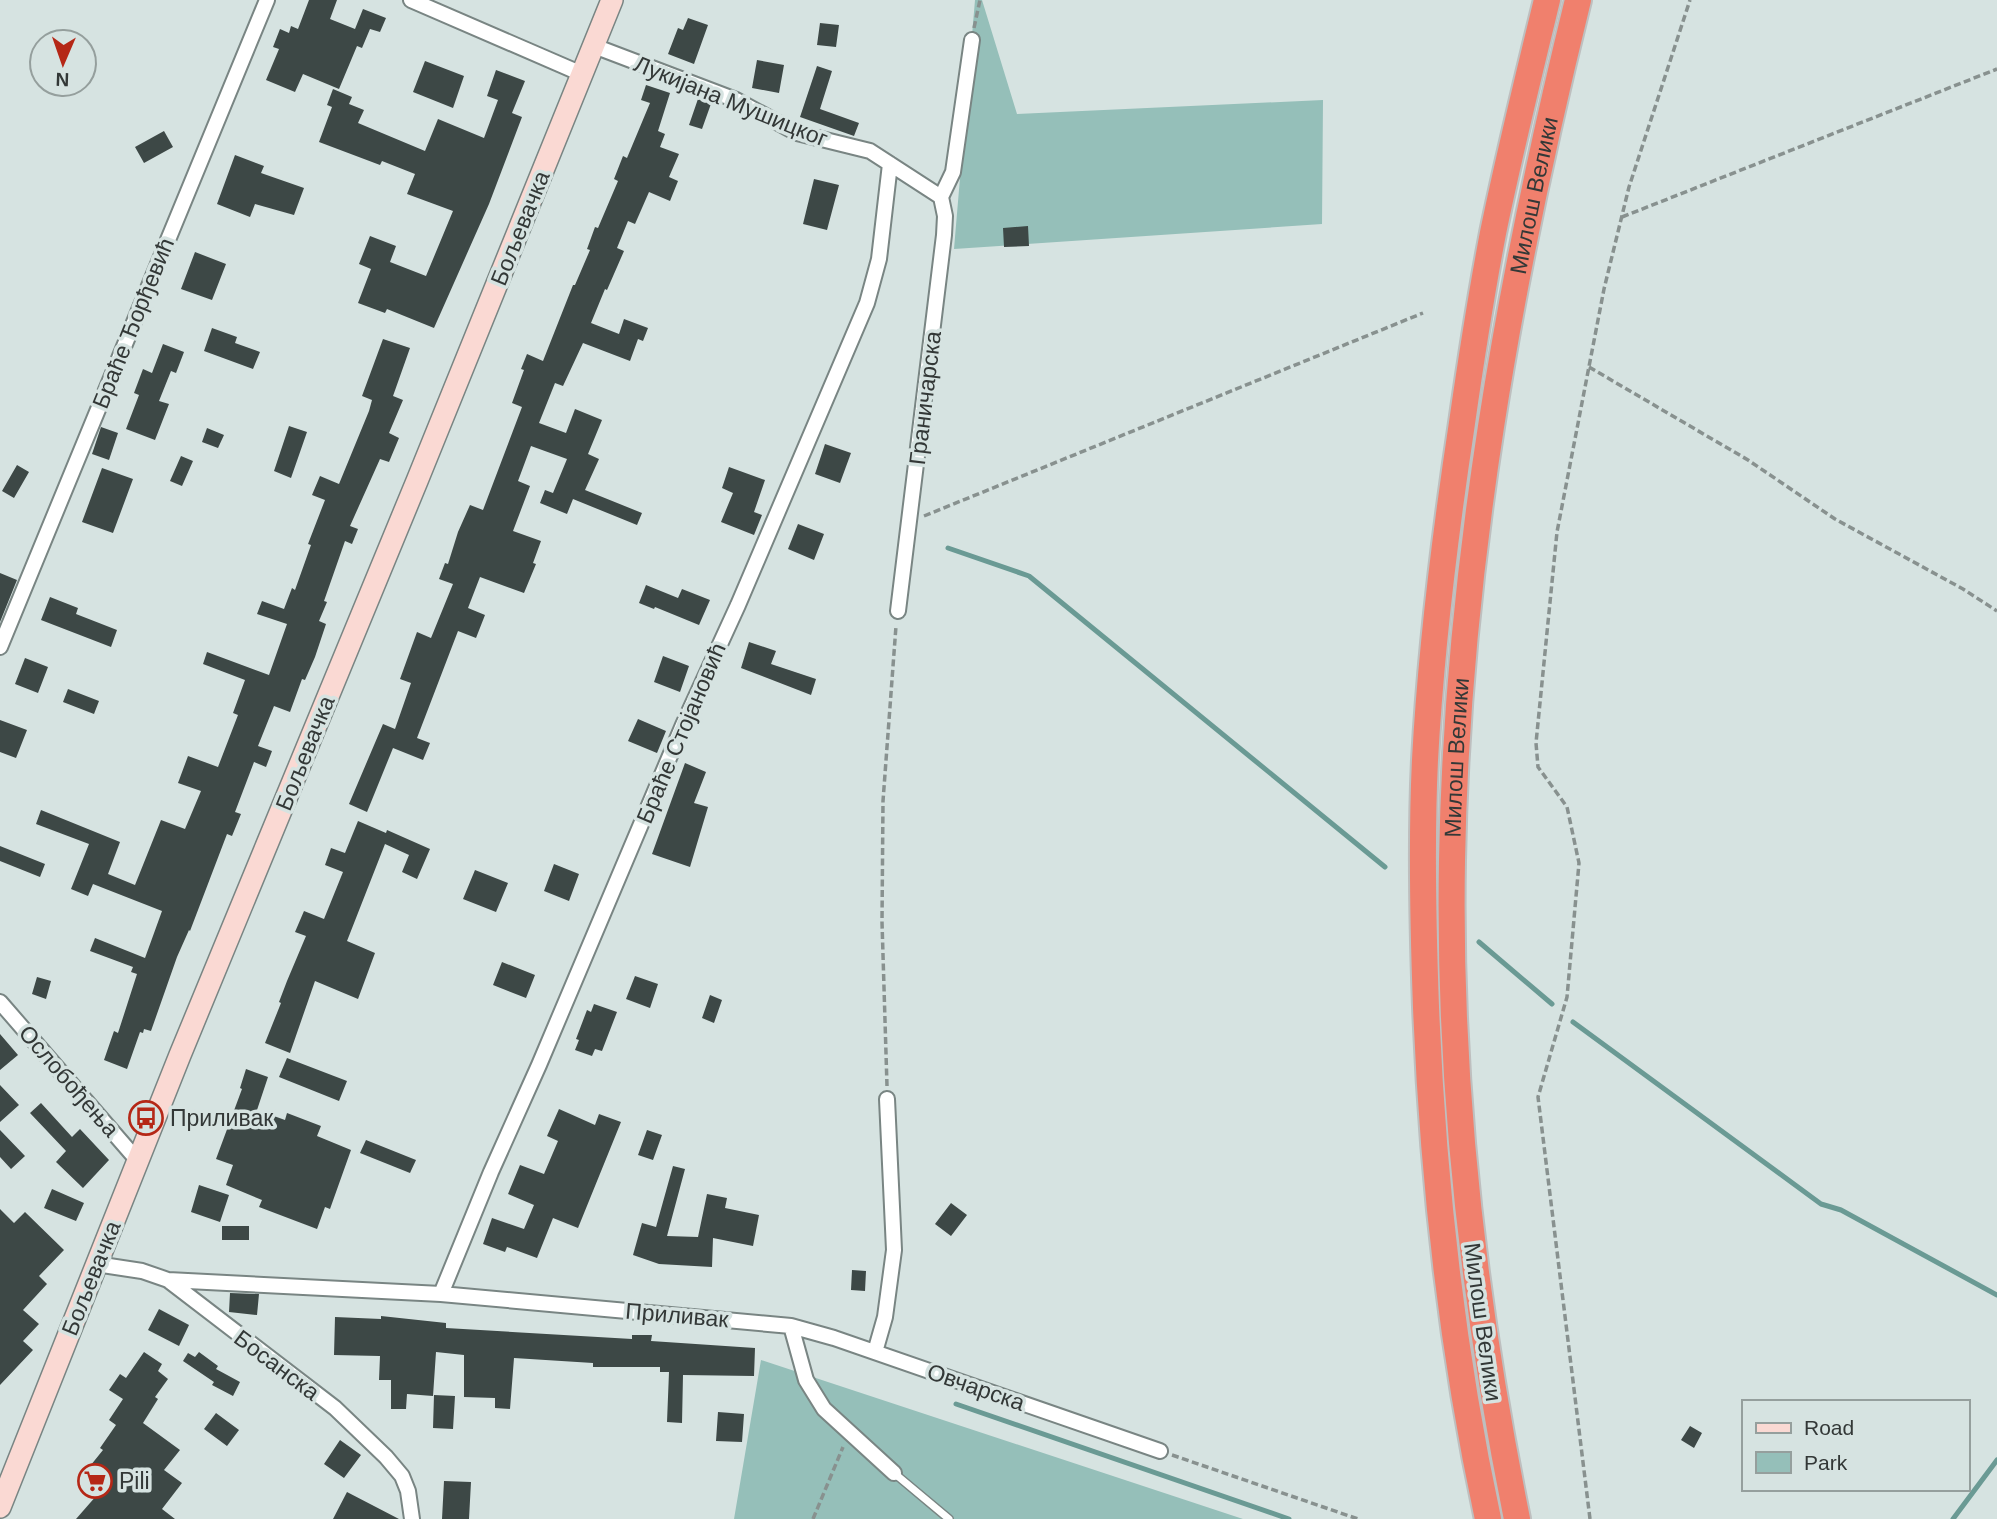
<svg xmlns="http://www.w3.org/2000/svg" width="1997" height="1519" font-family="Arial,sans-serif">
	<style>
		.green { fill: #95bfb9 }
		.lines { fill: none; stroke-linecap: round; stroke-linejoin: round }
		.stream { stroke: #6a9a94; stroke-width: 5 }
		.building { fill: #3d4846 }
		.lane-casing { stroke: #798583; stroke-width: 10 }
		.street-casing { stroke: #798583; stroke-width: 18 }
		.secondary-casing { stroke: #798583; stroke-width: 24 }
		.highway-casing { stroke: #bebfbf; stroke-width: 30 }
		.path { stroke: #88918f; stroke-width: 3.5; stroke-dasharray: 7 3.5; stroke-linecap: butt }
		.lane { stroke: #fff; stroke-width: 7 }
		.street { stroke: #fff; stroke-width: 14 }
		.secondary { stroke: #fad9d3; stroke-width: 21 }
		.highway { stroke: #f0806d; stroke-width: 26 }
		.labels { text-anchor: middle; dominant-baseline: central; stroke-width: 7; stroke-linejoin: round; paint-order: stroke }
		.street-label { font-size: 23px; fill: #333837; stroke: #d6e3e1 }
		.poi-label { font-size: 23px; fill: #333837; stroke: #d6e3e1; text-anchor: start }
	</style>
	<rect width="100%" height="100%" fill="#d6e3e1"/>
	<path class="green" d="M975,0H982L1017,114L1323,100L1322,224L954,249Z
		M761,1360L1243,1519H734Z"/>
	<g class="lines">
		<path class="stream" d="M948,548L1029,576L1385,867
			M1479,942L1552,1004
			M1573,1022L1821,1204L1841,1210L1997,1295
			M956,1404L1289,1519
			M1953,1519L1997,1460"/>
	</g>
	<path class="building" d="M309,0H337L330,19L355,29L363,9L386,18L380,32L370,29L362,48L357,46L339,89L303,74L295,92L266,80L279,49L273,47L280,29L289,33L291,26L298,29Z
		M688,18L708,25L694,64L668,54L678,28L683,30Z
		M820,23L839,25L836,47L817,45Z
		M757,60L784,65L779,93L752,88Z
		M425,61L464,76L453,108L413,92Z
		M817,66L832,71L820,109L859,123L854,136L800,117Z
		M496,70L525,81L512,113L522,117L489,204L434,328L387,309L385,313L358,303L371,269L359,264L370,236L396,246L390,262L426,276L453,211L407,194L415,174L382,161L380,165L319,142L332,107L327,105L333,89L352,97L349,104L364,110L358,123L425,151L438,119L484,138L498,100L487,96Z
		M646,85L670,93L658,131L665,134L660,147L679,154L669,177L678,181L670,201L649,192L635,224L628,221L617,248L624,251L607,290L605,289L591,323L619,334L624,319L648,328L643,341L638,339L630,361L583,343L563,386L555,383L539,423L566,433L575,409L602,420L588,454L599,459L585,490L642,513L637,525L573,499L567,514L540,503L545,490L553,493L567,459L531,446L518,481L530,486L513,531L541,541L533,563L536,564L524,593L480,577L468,608L485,615L476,638L458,631L417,738L430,743L423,760L393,748L367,812L349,804L383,724L395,729L411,683L400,679L417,632L431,638L453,584L439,579L445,563L448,564L458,532L470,505L483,510L522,407L512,403L524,370L521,369L527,354L543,361L573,285H575L590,250L587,249L595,227L598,228L618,181L614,179L623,156L627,158L650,103L641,100Z
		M699,96L712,101L702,129L689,125Z
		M164,131L173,147L144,163L135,147Z
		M235,155L264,166L261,173L304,188L294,215L255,204L250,217L217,204Z
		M814,179L839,185L827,230L803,224Z
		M1028,226L1029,246L1004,247L1003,228Z
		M195,252L226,264L212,300L181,289Z
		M212,328L237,337L235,343L260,352L253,369L204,351Z
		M383,339L410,348L393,396L403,400L389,433L399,438L389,462L380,459L350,526L358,529L352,544L345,541L324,601L327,602L319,621L326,624L315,657L305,680L302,679L290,712L274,706L258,746L272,751L266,767L254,762L235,812L241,814L232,836L227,834L190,931L189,930L177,957L151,1031L144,1029L143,1033L140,1032L127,1069L104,1060L114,1031L118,1033L137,974L131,972L133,967L90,951L95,938L145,958L162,911L93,884L88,896L71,889L89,844L36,824L41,810L120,842L108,874L135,885L161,820L185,829L201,791L178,783L188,756L218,767L238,715L233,713L245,680L203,664L207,652L269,675L287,624L257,614L262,601L284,609L292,588L295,590L311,545L308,544L325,500L312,495L320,476L339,484L369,411L372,400L362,396Z
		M163,344L184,352L176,373L171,371L159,401L169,404L155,440L126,429L139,395L134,393L143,369L152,373Z
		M289,426L307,432L291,478L274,471Z
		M101,427L118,433L109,460L92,454Z
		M207,428L224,435L218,448L202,442Z
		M825,444L851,453L840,483L815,474Z
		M181,456L193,461L182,486L170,481Z
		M17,465L29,472L14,498L2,491Z
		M729,467L765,480L754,512L762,515L754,535L721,522L733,493L722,488Z
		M102,468L133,479L113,533L82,522Z
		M798,524L824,534L814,560L788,549Z
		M0,573L17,580L0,622Z
		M646,585L678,598L682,589L710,600L699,625L655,607L654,609L639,603Z
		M50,597L78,608L76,614L117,630L111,647L41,620Z
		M749,642L776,651L771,664L816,679L811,695L741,668Z
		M663,656L689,666L680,692L654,682Z
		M25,658L48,667L38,693L15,684Z
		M68,689L99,701L94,714L63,702Z
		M638,719L666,731L657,753L628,741Z
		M0,720L27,730L16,758L0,752Z
		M685,763L706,772L694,803L708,807L690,867L652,854Z
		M358,821L386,833L387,830L430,849L417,879L402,872L409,855L385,844L347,941L375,953L358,999L315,981L290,1053L265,1043L281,1003L279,1002L287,981L306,936L295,932L304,911L324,919L343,872L325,865L331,848L345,853Z
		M0,846L45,864L40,877L0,861Z
		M554,864L579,874L569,901L544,891Z
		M475,870L508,883L496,912L463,899Z
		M502,962L535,975L526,998L493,985Z
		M635,976L658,984L650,1008L626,999Z
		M37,977L51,981L46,999L32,994Z
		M710,995L722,1000L714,1023L702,1018Z
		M594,1004L617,1012L602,1051L595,1049L592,1056L575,1050L579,1040L576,1039L587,1010L591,1012Z
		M0,1034L18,1055L0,1070Z
		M287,1058L347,1081L339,1101L279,1077Z
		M246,1069L268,1077L257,1110L285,1120L287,1113L321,1126L317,1136L351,1150L330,1209L325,1207L317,1229L259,1207L262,1200L226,1185L233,1165L216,1159L242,1089L240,1088Z
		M0,1085L19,1105L0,1122Z
		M41,1103L72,1137L80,1129L109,1160L83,1188L56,1162L66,1151L30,1113Z
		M559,1109L595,1125L599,1114L621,1122L578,1228L553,1218L537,1258L507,1247L505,1252L483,1244L492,1218L524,1229L534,1205L508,1194L520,1165L544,1174L558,1141L547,1136Z
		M0,1130L25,1156L11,1169L0,1157Z
		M647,1130L662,1135L653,1160L638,1155Z
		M366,1140L416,1160L410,1173L360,1153Z
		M673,1166L685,1169L667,1236L698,1237L707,1194L727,1198L725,1208L759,1215L753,1246L713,1238L712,1267L659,1264L633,1255L642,1223L656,1227Z
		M199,1185L229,1195L220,1222L191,1212Z
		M52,1189L84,1203L76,1221L44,1208Z
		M951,1203L967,1215L951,1236L935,1224Z
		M0,1209L14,1223L25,1212L64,1250L39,1276L47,1284L23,1310L39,1324L23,1341L33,1350L0,1385Z
		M222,1226H249V1240H222Z
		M852,1270L866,1271L865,1291L851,1290Z
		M230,1293L259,1294L257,1315L229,1312Z
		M159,1309L189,1325L179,1346L148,1330Z
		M381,1316L446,1323V1328L632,1339V1335H652L651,1341L755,1348L754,1376L683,1375L682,1423L667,1422L669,1372H660V1367H593V1363L514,1358L510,1409L495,1408V1398L464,1397V1355L436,1352L433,1396L407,1394L406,1409H391V1380H379L380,1356L334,1355L335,1317L381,1319Z
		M144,1352L162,1364L158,1371L168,1379L155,1397L158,1399L143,1423L180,1450L164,1470L182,1483L162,1509L175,1519H76L97,1495L78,1481L103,1450L100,1448L116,1425L109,1420L123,1399L109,1390L120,1374L126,1378Z
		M199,1352L218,1366L216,1369L240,1382L233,1396L212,1385L214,1382L183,1361L188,1353L195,1357Z
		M434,1395L455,1396L453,1429L433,1428Z
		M718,1412L744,1414L742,1442L716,1441Z
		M216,1413L239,1430L227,1446L204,1429Z
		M1690,1426L1702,1433L1694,1448L1681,1440Z
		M340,1440L361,1455L344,1478L324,1464Z
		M444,1481L471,1482L469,1519H442Z
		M347,1492L399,1519H333Z"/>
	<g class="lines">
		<g class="lane-casing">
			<path id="lane" d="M894,1473L949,1519"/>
		</g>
		<g class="street-casing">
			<path id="street" d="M411,0L582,74
				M594,46L736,100L797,133L870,151L941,197
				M941,197L953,172L972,40
				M898,611L944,235L945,216L941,197
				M0,647L267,0
				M0,1002L138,1161
				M96,1264L142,1271L168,1280L335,1408L386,1457L402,1476L408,1491L412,1519
				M168,1280L441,1294L791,1326L834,1338L1160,1451
				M441,1294L491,1172L539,1065L683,725L738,605L867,303L879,259L890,164
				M791,1326L806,1380L824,1409L894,1473
				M875,1352L885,1317L894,1250L887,1099"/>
		</g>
		<g class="secondary-casing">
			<path id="secondary" d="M0,1507L180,1055L417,481L612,0"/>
		</g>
		<g class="highway-casing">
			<g id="highway">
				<path d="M1488,1519C1451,1348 1433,1182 1426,1007C1423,925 1421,842 1425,760C1431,648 1445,535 1462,423C1471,360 1481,296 1493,233C1509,155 1528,78 1547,0"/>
				<path id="s1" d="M1517,1519C1473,1302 1448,1082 1452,860C1457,571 1509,280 1578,0"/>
			</g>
		</g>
		<path class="path" d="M974,28L980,0
			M1622,217L1997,69
			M1589,367L1748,460L1835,519L1963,589L1997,611
			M924,516L1423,313
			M887,1086L882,922L883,801L896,626
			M1172,1455L1358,1519
			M813,1519L843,1447
			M1590,1519L1538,1097L1567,997L1579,863L1567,807L1538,767L1536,743L1557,532L1604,289L1629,187L1690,0"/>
		<use href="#lane" class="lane"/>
		<use href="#street" class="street"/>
		<use href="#secondary" class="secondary"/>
		<use href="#highway" class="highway"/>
	</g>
	<defs>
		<g id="bus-ring" transform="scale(1.75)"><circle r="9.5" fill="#d6e3e1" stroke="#b52716" stroke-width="1.5"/><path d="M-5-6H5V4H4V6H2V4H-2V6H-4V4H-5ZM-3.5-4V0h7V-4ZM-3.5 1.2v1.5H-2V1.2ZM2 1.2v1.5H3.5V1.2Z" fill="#b52716"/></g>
		<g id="supermarket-ring" transform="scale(1.75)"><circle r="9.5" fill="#d6e3e1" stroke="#b52716" stroke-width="1.5"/><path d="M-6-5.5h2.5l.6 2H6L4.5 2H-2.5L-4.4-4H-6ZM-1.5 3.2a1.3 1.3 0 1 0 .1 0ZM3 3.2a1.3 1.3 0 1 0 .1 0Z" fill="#b52716"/></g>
	</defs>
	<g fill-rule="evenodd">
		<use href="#bus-ring" x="146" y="1118"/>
		<use href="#supermarket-ring" x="95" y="1481"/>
	</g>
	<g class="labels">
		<g class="street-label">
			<text transform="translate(731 101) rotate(22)">Лукијана Мушицког</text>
			<text stroke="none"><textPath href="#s1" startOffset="1334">Милош Велики</textPath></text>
			<text transform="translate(520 228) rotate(-68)">Бољевачка</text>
			<text transform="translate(133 323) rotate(-68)">Браће Ђорђевић</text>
			<text transform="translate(925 398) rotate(-83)">Граничарска</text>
			<text transform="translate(681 733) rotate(-67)">Браће Стојановић</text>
			<text transform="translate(305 753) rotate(-68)">Бољевачка</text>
			<text stroke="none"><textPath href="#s1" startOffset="766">Милош Велики</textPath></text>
			<text transform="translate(69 1081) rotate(49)">Ослобођења</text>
			<text transform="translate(91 1278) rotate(-68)">Бољевачка</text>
			<text transform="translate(677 1315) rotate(5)">Приливак</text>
			<text transform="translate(1483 1322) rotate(82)">Милош Велики</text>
			<text transform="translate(277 1365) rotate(37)">Босанска</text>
			<text transform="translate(976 1387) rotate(19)">Овчарска</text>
		</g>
		<g class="poi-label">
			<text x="170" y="1118">Приливак</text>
			<text x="119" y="1481">Pili</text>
		</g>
	</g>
	<rect x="1742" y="1400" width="228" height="91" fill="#d6e3e1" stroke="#959f9d" stroke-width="2"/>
	<rect x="1756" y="1423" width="35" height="10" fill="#fad9d3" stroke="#959f9d" stroke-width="2"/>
	<text x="1804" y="1435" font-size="21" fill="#333837">Road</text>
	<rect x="1756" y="1452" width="35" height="21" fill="#95bfb9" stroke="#959f9d" stroke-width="2"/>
	<text x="1804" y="1470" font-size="21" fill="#333837">Park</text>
	<g transform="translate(63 63) rotate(182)"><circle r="33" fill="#d6e3e1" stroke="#959f9d" stroke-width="2"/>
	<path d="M0-5L12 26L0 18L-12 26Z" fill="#b52716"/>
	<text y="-10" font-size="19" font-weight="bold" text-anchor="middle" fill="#333837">N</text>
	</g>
</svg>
